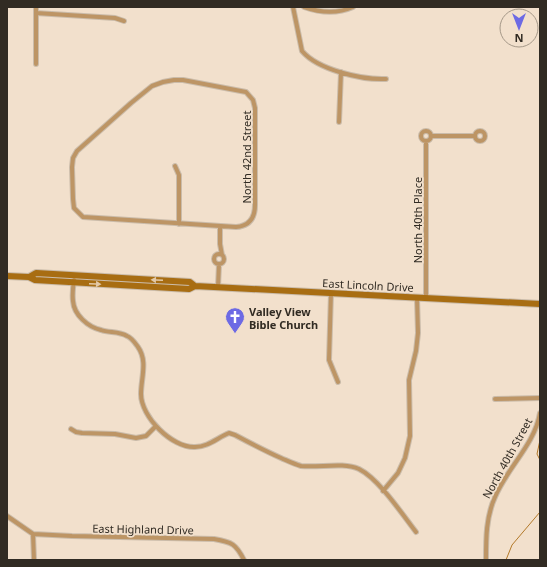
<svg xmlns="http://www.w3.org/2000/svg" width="547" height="567" font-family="'Noto Sans',sans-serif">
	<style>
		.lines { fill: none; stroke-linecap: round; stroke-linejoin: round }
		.stream { stroke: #b37929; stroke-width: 1 }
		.street-casing { stroke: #cbbcaa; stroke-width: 6 }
		.secondary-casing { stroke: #cbbcaa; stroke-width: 8 }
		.street { stroke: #bd9565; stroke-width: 4 }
		.secondary { stroke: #a86d12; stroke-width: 6 }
		.oneway { fill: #e3c9a7 }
		.labels { text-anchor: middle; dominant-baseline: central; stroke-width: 3.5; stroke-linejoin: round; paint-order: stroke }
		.street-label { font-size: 11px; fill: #312b23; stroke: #f2e0cc }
		.poi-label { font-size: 11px; font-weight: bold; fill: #312b23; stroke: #f2e0cc; text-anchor: start }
	</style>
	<rect width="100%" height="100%" fill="#f2e0cc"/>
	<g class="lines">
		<path class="stream" d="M540,440L537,454L540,460
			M506,560L512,545L540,512"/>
		<g class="street-casing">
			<path id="street" d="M293,7L302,51C318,70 362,80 386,79
				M304,7C321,13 337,14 353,7
				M36,13L115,18L124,21
				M36,64V7
				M174,80H183L246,92L253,100L255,108V205C255,218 249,226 236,227L83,217L74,208L73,199L72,167L73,158L77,151L131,103L152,86L163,82Z
				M339,122L341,72
				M421 136a5 5 0 1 1 10 0a5 5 0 1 1-10 0Z
				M475 136a5 5 0 1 1 10 0a5 5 0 1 1-10 0Z
				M431,136H475
				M426,141V299
				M175,166L179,175V224
				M220,226V244L222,255
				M214 259a5 5 0 1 1 10 0a5 5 0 1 1-10 0Z
				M74,280C73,287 72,294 73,301C74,315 88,327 101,330C109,333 119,331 127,336C132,338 135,343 138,347C148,361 141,378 141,394C141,417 172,448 195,447C208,447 217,438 229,433L235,435C250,443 265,451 281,458C288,461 294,464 301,466C319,468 343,462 359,469C379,479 402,514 416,532
				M218,287L219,264
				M331,293L329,360L338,382
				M495,399L540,398
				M71,429L76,432L82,433L115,434L136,438L146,436L156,426
				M383,491L398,473L405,458L410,436L409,380L416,351L418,333L417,298
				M7,516L33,534L34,560
				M33,534L72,536L214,539C232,542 236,544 244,560
				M486,560C486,538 486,517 495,497C507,468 535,444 540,413"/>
		</g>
		<g class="secondary-casing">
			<path id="secondary" d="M7,276L29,277L35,280L189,289L195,286L540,304
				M29,277L36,273L190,282L195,286"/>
		</g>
		<use href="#street" class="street"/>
		<use href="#secondary" class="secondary"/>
	</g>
	<defs><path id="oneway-solid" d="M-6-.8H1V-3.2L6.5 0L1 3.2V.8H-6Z"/></defs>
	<g class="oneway">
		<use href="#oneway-solid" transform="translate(157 280) rotate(-177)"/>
		<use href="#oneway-solid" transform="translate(95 284) rotate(3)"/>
	</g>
	<defs>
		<g id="church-pin" transform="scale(1)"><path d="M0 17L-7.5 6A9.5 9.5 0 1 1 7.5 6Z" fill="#6d6ae4" stroke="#f2e0cc"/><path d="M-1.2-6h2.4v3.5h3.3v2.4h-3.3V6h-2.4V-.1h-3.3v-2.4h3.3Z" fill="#fff"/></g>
	</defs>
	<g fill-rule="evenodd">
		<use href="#church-pin" x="235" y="317"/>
	</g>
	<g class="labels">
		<g class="street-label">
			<text transform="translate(246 157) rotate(-90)">North 42nd Street</text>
			<text transform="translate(417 220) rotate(-90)">North 40th Place</text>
			<text transform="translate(368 285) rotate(3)">East Lincoln Drive</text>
			<text transform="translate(507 458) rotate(-61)">North 40th Street</text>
			<text transform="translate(143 529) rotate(1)">East Highland Drive</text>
		</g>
		<g class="poi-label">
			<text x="249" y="311">Valley View<tspan x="249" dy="13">Bible Church</tspan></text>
		</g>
	</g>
	<rect width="547" height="567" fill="none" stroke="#312b23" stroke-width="16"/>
	<g transform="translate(519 28) rotate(180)"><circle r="19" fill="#f2e0cc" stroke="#a59888"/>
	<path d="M0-3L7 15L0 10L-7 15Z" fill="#6d6ae4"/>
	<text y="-6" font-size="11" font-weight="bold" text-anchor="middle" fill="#312b23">N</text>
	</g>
</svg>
